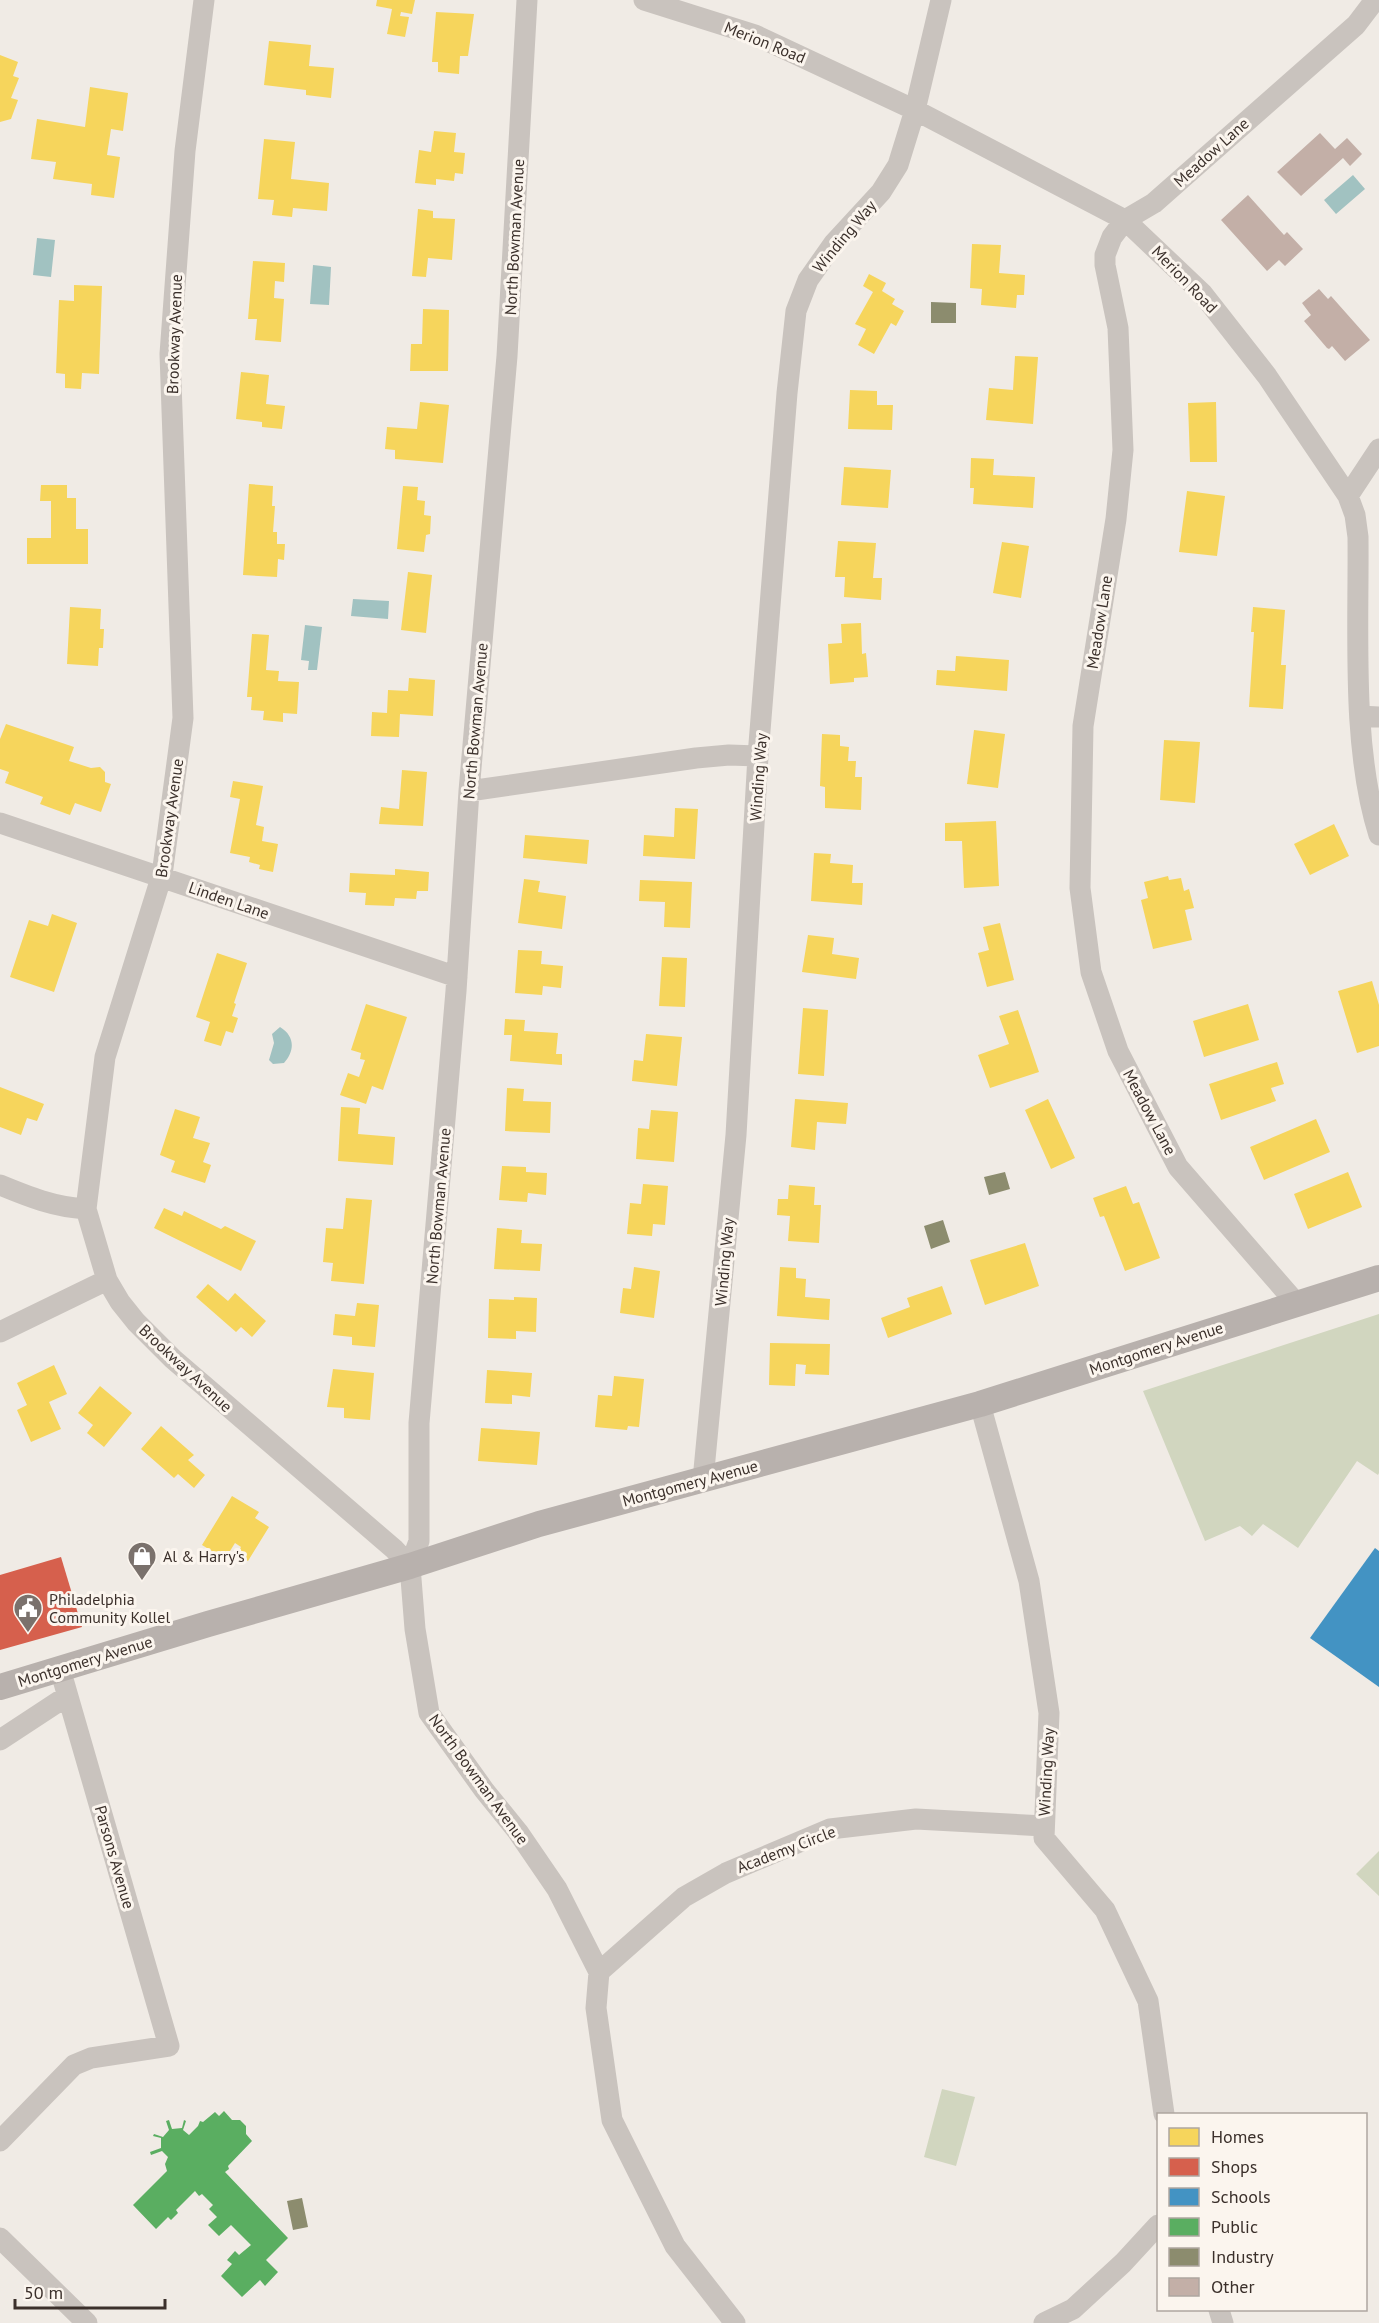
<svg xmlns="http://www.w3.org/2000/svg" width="1379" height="2323" font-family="'PT Sans',sans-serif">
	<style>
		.green { fill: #d1d6bf }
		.water { fill: #a1c2c1 }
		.homes { fill: #f6d55c }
		.shops { fill: #d6604d }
		.schools { fill: #4393c3 }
		.public { fill: #5aae61 }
		.industry { fill: #8c8c6e }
		.building { fill: #c3afa7 }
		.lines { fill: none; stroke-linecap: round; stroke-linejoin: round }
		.minor { stroke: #c9c3be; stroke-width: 21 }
		.major { stroke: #b8b1ad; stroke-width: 26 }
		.labels { text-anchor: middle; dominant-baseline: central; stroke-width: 6; stroke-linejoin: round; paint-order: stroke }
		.street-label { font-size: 16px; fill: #3b302b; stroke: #fbf5ee }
		.poi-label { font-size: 16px; fill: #3b302b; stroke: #fbf5ee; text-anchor: start }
	</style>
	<rect width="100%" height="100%" fill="#f0ebe5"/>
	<path class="green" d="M1379,1314V1473L1378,1475L1357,1461L1298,1548L1263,1524L1252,1536L1240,1526L1205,1541L1143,1391Z
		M1379,1851V1896L1356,1874Z
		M942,2089L975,2097L956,2166L924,2157Z"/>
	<path class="water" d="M1353,175L1365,189L1336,214L1324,200Z
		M37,238L55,240L51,277L33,275Z
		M313,265L331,267L329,305L310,304Z
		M353,599L389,601L388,619L351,616Z
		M305,625L322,627L317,670H308L309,661L301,660Z
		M280,1027C295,1036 295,1051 284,1063L273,1064L269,1060L274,1043L272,1034Z"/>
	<path class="homes" d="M377,0H415L412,14L401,12L400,16L409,17L405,37L387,34L392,9L376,6Z
		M436,12L474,14L468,56H460L459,74L438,72V62H432Z
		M269,41L311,45L309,66L334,68L331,98L306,95V90L264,85Z
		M0,55L18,62L13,76L19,78L11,98L18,100L11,119L0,122Z
		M90,87L128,93L123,131L111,129L107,155L120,157L114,198L91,195L92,184L53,179L56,162L31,159L37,119L85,127Z
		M434,131L456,133L454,152L465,153L463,174L455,173L454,181L436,179V185L415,183L419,150L431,152Z
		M264,139L295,142L291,179L329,183L327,211L293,208L292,217L272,215L274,200L258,199Z
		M418,209L433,211V218L455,219L452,260L428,258L426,277L412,276Z
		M972,244L1001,245L999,273L1025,275L1024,295H1017L1016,308L981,305L982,289L970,288Z
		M253,261L285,263L284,282L275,281L274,298L284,299L281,342L255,340L257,319H248Z
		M869,274L886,283L882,291L895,299L892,304L904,311L896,326L891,323L874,354L858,345L866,329L855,324L873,292L863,286Z
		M74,285L102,286L99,374L82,373L81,389L65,388V374L56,373L59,300L74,301Z
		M423,309L449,310L448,371H410L411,344H422Z
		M1015,356L1038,357L1033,424L986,420L989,388L1013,390Z
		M241,372L269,375L266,404L285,406L282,429L262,427V422L236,419Z
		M850,390L877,391V405H893L892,430L848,429Z
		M420,402L449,405L443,463L395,459V450L385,449L387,427L417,429Z
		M1216,402L1217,462H1190L1188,403Z
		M971,458L994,459L993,475L1035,477L1033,508L973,504L974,488H970Z
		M844,467L891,470L888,508L841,505Z
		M249,484L273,486L272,506H275L273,532H277V544H285L284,560L278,559L277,577L243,575Z
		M41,485H67V498H76V529H88V564H27V538H51V501H40Z
		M403,486L418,487L417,500L425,501L424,515L431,516L430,534L426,535L424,552L397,549Z
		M1187,491L1225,496L1217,556L1179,552Z
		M838,541L876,543L873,578H882L881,600L844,597L845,577H835Z
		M1002,542L1029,546L1021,598L993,593Z
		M408,572L432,575L426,633L401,630Z
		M70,607L101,609L100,629H104L103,648H99L98,666L67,664Z
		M1253,607L1285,610L1281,665H1286L1283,709L1249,707L1254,632H1251Z
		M861,623L862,654L866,653L868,677L854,678V682L830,684L828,644L842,643L841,624Z
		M252,634L269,635L266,670L279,671L278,681L299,682L297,714L283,713V722L263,720L264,711L251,710L252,697H247Z
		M956,656L1009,660L1007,691L936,685L937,670L955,671Z
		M409,678L435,680L433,716L400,714L399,737L371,736L372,712L387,713L388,690L408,691Z
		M6,724L74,747L69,761L91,768L100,767L105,772V782L111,784L101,812L75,803L70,815L40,804L43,797L5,783L9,772L0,769V739Z
		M974,730L1005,734L998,788L967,784Z
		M822,734L840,735V746L849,747L848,761H856L855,777H862L861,810L825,808V787L820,786Z
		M1164,740L1200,742L1195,803L1160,800Z
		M402,770L427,772L423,826L379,824L381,807L399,809Z
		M233,781L263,786L256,825L264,827L262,841L278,844L273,872L259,869L260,865L249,862L250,857L230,853L240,799L230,797Z
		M675,808L698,809L695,859L643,856L644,835L674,837Z
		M996,821L999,886L964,888L962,841H945V823Z
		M1334,824L1349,856L1310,875L1294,844Z
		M525,835L589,840L587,864L523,858Z
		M814,853L831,854L830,863L853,865L852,883H863L862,905L811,901Z
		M395,869L429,872L428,891H417L416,899L395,898L394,906L365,905L366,893L349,892L350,873L395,875Z
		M1168,876L1169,880L1181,878L1184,891L1189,889L1194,908L1185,910L1192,940L1153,949L1141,900L1148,898L1144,882Z
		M524,879L540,881L538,892L566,896L562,929L518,923Z
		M640,880L692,882L690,928L664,927L665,902L639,901Z
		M52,914L77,923L54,992L10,977L29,920L48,926Z
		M1000,923L1014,980L987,987L978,953L989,950L983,927Z
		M808,935L834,938L832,954L859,958L856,979L802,972Z
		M518,950L542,951L541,964L563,966L561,988L543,986L542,995L515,993Z
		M217,953L247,963L234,1003L236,1004L232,1016L238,1018L233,1033L226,1031L221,1046L204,1041L210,1022L196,1017Z
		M662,957L687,958L685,1007L659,1006Z
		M1372,981L1379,1005V1046L1357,1053L1338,991Z
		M366,1004L407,1017L383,1090L372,1086L366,1104L340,1095L348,1073L359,1077L365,1060L360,1059L361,1053L351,1050Z
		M1248,1004L1259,1040L1204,1057L1193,1021Z
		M803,1008L828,1010L824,1076L798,1074Z
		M1018,1010L1039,1072L990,1088L978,1055L1009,1044L999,1016Z
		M505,1019L525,1020L524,1031L558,1033L556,1054H562V1065L510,1061L512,1035H504Z
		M646,1034L682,1037L677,1086L632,1081L634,1060L643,1061Z
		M1277,1062L1284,1084L1271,1088L1276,1101L1221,1120L1209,1084Z
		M0,1087L44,1104L37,1121L27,1118L21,1135L0,1127Z
		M507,1088L524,1089L523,1101L551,1102L550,1133L505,1131Z
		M795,1099L848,1103L846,1124L817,1122L815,1150L791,1147Z
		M1048,1099L1075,1158L1051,1169L1025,1110Z
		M341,1107L360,1108L358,1134L395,1137L393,1165L338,1161Z
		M175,1109L200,1117L193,1138L210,1143L203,1162L211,1165L205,1183L171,1172L175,1161L160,1155Z
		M651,1110L678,1112L674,1162L636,1159L638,1128L649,1129Z
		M1316,1119L1330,1152L1264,1180L1250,1147Z
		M502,1166L526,1167V1172L547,1173L546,1195L528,1193L527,1202L499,1200Z
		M1348,1172L1362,1207L1308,1229L1294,1194Z
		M643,1184L668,1186L665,1225L653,1224L652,1236L627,1234L630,1203L641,1204Z
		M789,1185L815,1187L814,1205H821L819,1243L788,1241L790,1216L777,1215L778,1199H788Z
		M1126,1186L1133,1204L1139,1202L1160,1258L1125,1271L1104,1216L1100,1217L1093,1198Z
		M346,1198L372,1200L364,1284L331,1281L333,1263L323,1262L326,1228L343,1229Z
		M164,1208L182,1216L184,1211L221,1229L225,1226L256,1241L241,1271L154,1228Z
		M497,1228L522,1230L521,1243L542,1244L540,1271L494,1269Z
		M1025,1243L1039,1286L985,1305L970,1260Z
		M634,1267L660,1271L654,1318L620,1313L623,1288L631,1289Z
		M780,1267L796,1268V1278L806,1279L805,1297L830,1299L829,1320L777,1316Z
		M208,1284L228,1301L235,1293L266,1321L252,1337L241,1327L236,1332L196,1297Z
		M942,1286L952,1314L888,1338L881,1318L910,1307L907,1298Z
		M514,1297L537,1298L536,1332L516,1331V1339L488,1338L489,1299L514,1300Z
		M357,1303L379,1305L375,1347L352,1345V1337L333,1335L335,1314L355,1316Z
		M770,1343L830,1344L829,1375L805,1374L806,1365L796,1364L795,1386L769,1385Z
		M54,1365L67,1394L49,1402L61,1429L31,1442L17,1410L27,1405L17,1383Z
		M333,1369L374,1373L370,1420L344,1418V1408L327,1407Z
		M487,1370L532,1373L530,1397L512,1395V1404L485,1403Z
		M614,1376L644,1379L639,1427L628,1426L627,1430L595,1427L598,1395L612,1396Z
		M100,1386L132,1413L104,1447L87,1433L93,1425L78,1413Z
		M161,1426L194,1455L188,1460L205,1475L194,1488L178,1474L174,1478L141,1449Z
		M481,1428L540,1432L537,1465L478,1461Z
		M232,1496L259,1512L255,1518L269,1527L248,1561L237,1554L241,1547L235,1543L225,1559L202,1545Z"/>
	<path class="shops" d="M61,1557L82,1627L0,1650V1575Z"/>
	<path class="schools" d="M1375,1548L1379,1551V1687L1310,1638Z"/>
	<path class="public" d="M224,2111L232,2120H240L246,2126V2134L252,2141L228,2166L229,2169L225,2172L288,2238L266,2260L278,2272L265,2286L260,2280L242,2297L221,2276L232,2264L227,2260L235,2251L239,2255L251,2245L231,2225L219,2236L208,2225L217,2217L209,2209L213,2205L202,2194L199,2196L195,2191L176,2210L178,2213L171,2220L168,2217L156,2229L133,2205L167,2171L165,2164L168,2157L162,2151L151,2155L150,2152L161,2148V2138L153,2136L154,2134L163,2137L169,2130L166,2121L169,2120L172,2129L182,2128L184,2120L186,2121L183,2130L189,2135L198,2126L200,2121L203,2122L215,2112L219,2116Z"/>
	<path class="industry" d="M931,302L956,303V323H931Z
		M1005,1172L1010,1189L989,1195L984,1177Z
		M943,1220L950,1242L931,1249L924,1226Z
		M302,2198L308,2227L293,2230L287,2201Z"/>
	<path class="building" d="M1320,133L1335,149L1347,138L1362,154L1350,166L1343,158L1301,196L1277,172Z
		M1248,195L1284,235L1287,232L1303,249L1285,266L1279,260L1267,271L1221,220Z
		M1319,289L1328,299L1331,296L1370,340L1345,361L1332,346L1329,349L1327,348L1304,321L1311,315L1302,303Z"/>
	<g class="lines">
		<path class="minor" d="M204,0L185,151L170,354L183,718L162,875L105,1057L86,1209L107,1280L120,1302L136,1322L173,1359L394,1549L410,1566
			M527,0L507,356L469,791L456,991L419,1423V1541L410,1566L415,1629L429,1713L484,1790L518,1832L557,1889L599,1972L596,2008L612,2120L675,2246L735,2323
			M644,0L755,35L915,110L1125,220L1202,293L1267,376L1348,496L1355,515L1358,537C1359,630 1351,747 1379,835
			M1348,496L1379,449
			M1360,716L1379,717
			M469,791L696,758L729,755L758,756
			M0,823L457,977
			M0,1185C29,1197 54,1207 86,1209
			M1296,1303L1178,1167L1118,1051L1091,972L1080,888L1083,726L1116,519L1123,450L1118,328L1105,265V255L1112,237L1125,220L1154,203L1356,25L1375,0
			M0,1332L107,1280
			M980,1404L1029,1581L1049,1713L1044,1838L1105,1910L1148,2001L1164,2114
			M703,1480L736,1135L758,756L787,393L796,311L808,280L834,243L881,192L898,165L915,110L941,0
			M0,1740L67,1696
			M599,1972L684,1897L726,1873L830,1829L916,1819L1044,1826
			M0,2141L74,2065L91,2058L169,2046L60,1669
			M0,2238L87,2323
			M1219,2310L1223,2323
			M1044,2323L1073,2309L1123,2263L1158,2225"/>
		<path class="major" d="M0,1687L208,1624L410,1566L539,1524L980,1404L1379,1278"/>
	</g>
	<defs>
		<g id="shop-pin" transform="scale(1.5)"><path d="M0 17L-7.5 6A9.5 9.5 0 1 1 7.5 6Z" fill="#7a716c" stroke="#fbf5ee"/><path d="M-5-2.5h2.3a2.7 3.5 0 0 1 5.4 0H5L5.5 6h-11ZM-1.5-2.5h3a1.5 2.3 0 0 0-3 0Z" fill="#fff"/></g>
		<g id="civic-pin" transform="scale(1.5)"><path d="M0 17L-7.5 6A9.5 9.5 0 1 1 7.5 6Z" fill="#7a716c" stroke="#fbf5ee"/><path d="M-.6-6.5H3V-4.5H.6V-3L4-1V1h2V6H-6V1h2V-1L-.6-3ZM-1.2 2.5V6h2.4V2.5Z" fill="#fff"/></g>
	</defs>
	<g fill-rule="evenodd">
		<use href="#shop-pin" x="142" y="1556"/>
		<use href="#civic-pin" x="28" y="1608"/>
	</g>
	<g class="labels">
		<g class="street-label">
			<text transform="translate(765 42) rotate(22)">Merion Road</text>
			<text transform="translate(1211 152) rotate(-42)">Meadow Lane</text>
			<text transform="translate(844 236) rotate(-50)">Winding Way</text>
			<text transform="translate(514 237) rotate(-87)">North Bowman Avenue</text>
			<text transform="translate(1185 279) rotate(46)">Merion Road</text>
			<text transform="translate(174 334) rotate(-88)">Brookway Avenue</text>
			<text transform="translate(1099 622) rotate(-81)">Meadow Lane</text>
			<text transform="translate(475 721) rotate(-85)">North Bowman Avenue</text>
			<text transform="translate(758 777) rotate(-86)">Winding Way</text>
			<text transform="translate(169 818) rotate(-82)">Brookway Avenue</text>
			<text transform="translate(229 900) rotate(19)">Linden Lane</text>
			<text transform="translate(1150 1112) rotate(62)">Meadow Lane</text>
			<text transform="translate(438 1206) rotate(-85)">North Bowman Avenue</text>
			<text transform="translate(724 1262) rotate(-85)">Winding Way</text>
			<text transform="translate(1156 1348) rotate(-18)">Montgomery Avenue</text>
			<text transform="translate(186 1368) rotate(43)">Brookway Avenue</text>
			<text transform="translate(690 1483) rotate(-15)">Montgomery Avenue</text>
			<text transform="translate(85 1661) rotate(-17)">Montgomery Avenue</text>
			<text transform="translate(1046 1772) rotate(-87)">Winding Way</text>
			<text transform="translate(479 1779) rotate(54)">North Bowman Avenue</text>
			<text transform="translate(786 1849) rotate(-21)">Academy Circle</text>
			<text transform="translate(115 1857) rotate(74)">Parsons Avenue</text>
		</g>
		<g class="poi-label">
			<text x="163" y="1556">Al &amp; Harry's</text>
			<text x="49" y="1599">Philadelphia<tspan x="49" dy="18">Community Kollel</tspan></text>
		</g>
	</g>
	<rect x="1157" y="2113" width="210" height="198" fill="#fbf5ee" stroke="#aea6a0" stroke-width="1.5"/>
	<rect x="1169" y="2128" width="30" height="18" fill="#f6d55c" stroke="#aea6a0" stroke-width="1.5"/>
	<text x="1211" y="2143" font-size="18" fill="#3b302b">Homes</text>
	<rect x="1169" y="2158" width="30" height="18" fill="#d6604d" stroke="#aea6a0" stroke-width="1.5"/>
	<text x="1211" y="2173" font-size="18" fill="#3b302b">Shops</text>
	<rect x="1169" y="2188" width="30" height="18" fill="#4393c3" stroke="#aea6a0" stroke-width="1.5"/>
	<text x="1211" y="2203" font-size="18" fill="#3b302b">Schools</text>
	<rect x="1169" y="2218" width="30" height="18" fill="#5aae61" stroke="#aea6a0" stroke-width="1.5"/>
	<text x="1211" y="2233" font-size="18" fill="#3b302b">Public</text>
	<rect x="1169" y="2248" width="30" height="18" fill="#8c8c6e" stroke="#aea6a0" stroke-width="1.5"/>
	<text x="1211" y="2263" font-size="18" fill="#3b302b">Industry</text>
	<rect x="1169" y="2278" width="30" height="18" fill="#c3afa7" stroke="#aea6a0" stroke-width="1.5"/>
	<text x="1211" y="2293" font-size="18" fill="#3b302b">Other</text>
	<path d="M15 2299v9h150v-9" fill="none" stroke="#3b302b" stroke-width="3"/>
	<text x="24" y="2299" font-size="18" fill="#3b302b" stroke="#fbf5ee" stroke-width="4.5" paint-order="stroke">50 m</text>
</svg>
